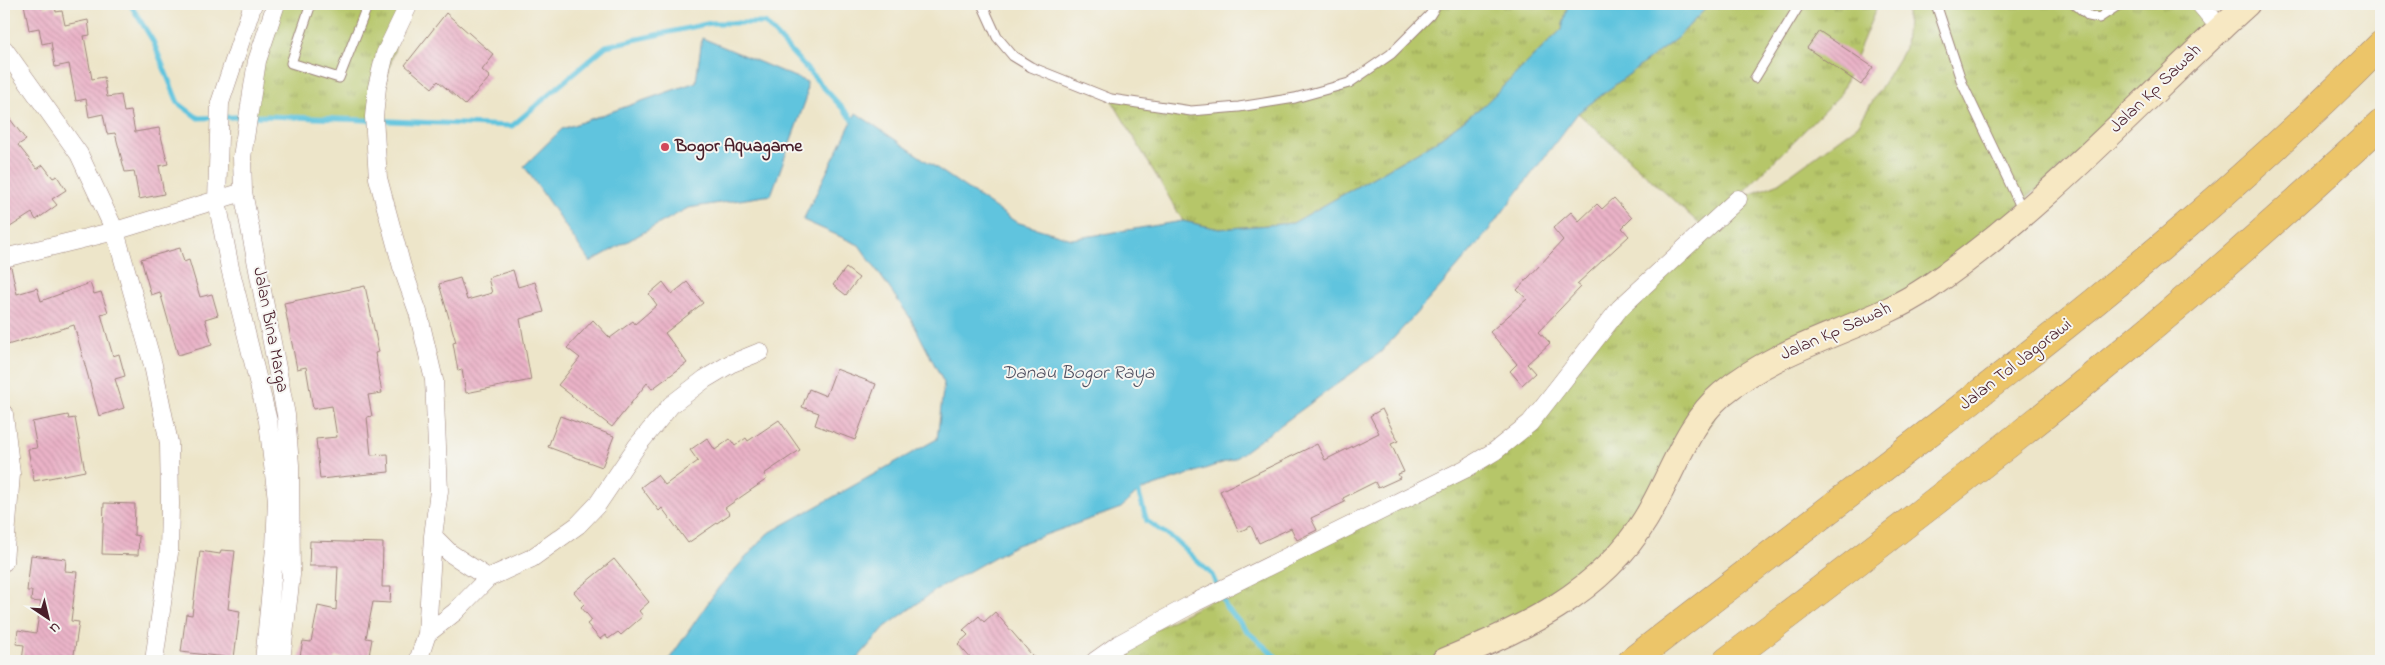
<svg xmlns="http://www.w3.org/2000/svg" width="2385" height="665" font-family="'Indie Flower',sans-serif">
	<style>
		.grass { fill: url(#grass-tufts); stroke: #80724a }
		.water { fill: #60c4de; stroke: #557284 }
		.lines { fill: none; stroke-linecap: round; stroke-linejoin: round }
		.stream { stroke: #60c4de; stroke-width: 5 }
		.building { fill: url(#building-back-hatch) }
		.lane-casing { stroke: #9c827a; stroke-width: 11 }
		.street-casing { stroke: #9c827a; stroke-width: 19 }
		.secondary-casing { stroke: #9c827a; stroke-width: 27 }
		.highway-casing { stroke: #9c827a; stroke-width: 29 }
		.lane { stroke: #fff; stroke-width: 9 }
		.street { stroke: #fff; stroke-width: 18 }
		.secondary { stroke: #f7e8c3; stroke-width: 25 }
		.highway { stroke: #ecc569; stroke-width: 28 }
		.poi-dot { fill: #d1495b; stroke: #f6f6f2; stroke-width: 2 }
		.labels { text-anchor: middle; dominant-baseline: central; stroke-width: 4; stroke-linejoin: round; paint-order: stroke }
		.street-label { font-size: 18px; fill: #4a1f2b; stroke: #f6f6f2 }
		.poi-label { font-size: 18px; font-weight: bold; fill: #4a1f2b; stroke: #f6f6f2; text-anchor: start }
		.water-label { font-size: 19px; font-style: italic; fill: #515161; stroke: #f6f6f2 }
	</style>
	<defs>
		<pattern id="grass-tufts" width="24" height="20" patternUnits="userSpaceOnUse" patternTransform="scale(1.25)"><rect width="24" height="20" fill="#b6c669"/><path d="M3 7l-1-3M5 7V3M7 7l1-3M15 17l-1-3M17 17v-4M19 17l1-3" fill="none" stroke="#96a057"/></pattern>
		<pattern id="building-back-hatch" width="6" height="6" patternUnits="userSpaceOnUse" patternTransform="scale(1.25)"><rect width="6" height="6" fill="#eab2c7"/><path d="M-1 5l2 2M0 0l6 6M5-1l2 2" fill="none" stroke="#ca99ab"/></pattern>
	</defs>
	<rect width="100%" height="100%" fill="#f6f6f2"/>
	<filter id="ink" filterUnits="userSpaceOnUse"><feTurbulence type="fractalNoise" baseFrequency=".02" numOctaves="2"/><feDisplacementMap in="SourceGraphic" scale="10" xChannelSelector="R" yChannelSelector="G"/><feConvolveMatrix kernelMatrix="1 2 1 2 8 2 1 2 1" color-interpolation-filters="sRGB"/></filter>
	<filter id="wash" filterUnits="userSpaceOnUse"><feTurbulence type="fractalNoise" baseFrequency=".0096" numOctaves="4" result="noise"/><feDisplacementMap in="SourceGraphic" scale="20" xChannelSelector="R" yChannelSelector="G"/><feGaussianBlur stdDeviation="1.12" result="paint"/><feColorMatrix in="noise" values="0 0 0 0 0 0 0 0 0 0 0 0 0 0 0 0 0 1.4 0 .05"/><feComposite in="paint" operator="in"/></filter>
	<g filter="url(#wash)">
		<rect width="100%" height="100%" fill="#ede5c9"/>
		<path class="grass" d="M275,4H409L405,10L375,121L251,116Z
			M1436,4H1568L1562,29L1484,105L1435,142L1293,223L1219,229L1183,221L1111,99L1191,111L1239,107L1349,83L1391,54Z
			M1710,4H1878L1840,95L1722,213L1738,199L1777,184L1858,125L1905,48L1908,4H2202L2220,28L1922,291L1744,375L1609,567L1444,661H1095L1495,451L1620,308L1705,229L1578,113L1677,38Z"/>
		<path class="water" d="M1568,4H1710L1677,38L1578,113L1485,235L1442,285L1381,352L1234,459L1139,491L1121,508L1014,546L936,590L885,627L855,661H668L719,587L767,534L937,439L944,383L911,319L859,245L803,220L856,113L1016,222L1072,239L1183,221L1219,229L1293,223L1435,142L1484,105L1562,29Z
			M702,38L807,82L806,99L771,195L688,208L590,262L524,166L562,129L696,82Z"/>
		<g class="lines">
			<path class="stream" d="M130,4L153,41L178,103L198,118L268,116L512,126L606,46L711,23H765L856,123
				M1141,486L1138,491L1147,521L1175,540L1212,575L1226,607L1247,631L1281,661"/>
		</g>
		<g id="blocks">
			<path class="building" d="M24,4H44V8L55,5L56,12L62,11L65,25L88,20L90,35L84,36L92,79L104,77L107,97L121,95L124,112L131,111L135,132L159,128L168,164L159,166L164,194L139,199L134,171L125,172L115,133L107,134L103,114L89,117L86,99L76,101L69,64L55,67L51,42L42,44L39,28L29,30Z
				M446,13L494,55L482,70L490,77L465,105L438,81L432,88L405,65Z
				M1819,31L1873,67L1861,85L1807,48Z
				M4,111L26,140L18,145L37,169L43,165L53,178L57,176L66,190L52,199L57,205L36,220L32,213L4,231Z
				M1614,198L1632,218L1622,228L1629,236L1577,284L1581,287L1539,331L1550,343L1527,364L1535,373L1522,385L1510,371L1517,364L1490,332L1527,299L1517,290L1563,240L1553,228L1571,212L1579,221L1597,204L1602,209Z
				M180,248L184,262L189,260L200,297L212,294L218,315L205,319L212,345L178,355L160,292L151,295L141,259Z
				M11,267L17,294L37,288L41,301L90,283L94,294L101,292L108,312L101,314L104,325L113,356L119,354L125,376L115,379L124,408L99,416L74,325L4,346V268Z
				M846,268L859,278L846,295L833,285Z
				M513,270L518,287L535,282L544,312L520,319L531,380L466,393L462,370L458,371L453,343L456,342L439,284L460,278L467,300L492,293L488,278Z
				M663,282L672,294L687,282L703,303L665,333L687,363L652,389L647,383L612,427L558,385L580,358L567,348L593,320L610,338L633,321L635,324L657,305L649,294Z
				M365,286L379,352L375,353L382,393L368,395L372,416L367,417L371,455L388,454L389,472L320,479L316,439L337,437L332,406L313,409L306,367L297,369L284,303Z
				M836,369L876,384L855,440L815,425L819,413L802,407L809,389L826,396Z
				M1382,409L1398,441L1391,444L1404,472L1398,474L1400,478L1378,488L1375,482L1343,498L1345,502L1311,518L1317,530L1297,540L1291,528L1259,543L1251,526L1239,532L1220,491L1317,444L1325,460L1379,433L1370,416Z
				M68,415L69,419L75,418L85,471L34,481L28,449L37,448L32,422Z
				M560,416L614,436L602,467L548,447Z
				M779,420L800,450L764,474L767,479L725,508L730,514L688,543L662,508L659,511L641,487L657,475L665,485L698,461L690,450L707,438L715,450L730,439L735,446L746,438L748,441Z
				M104,503L135,504L134,535L139,536L138,555L102,554Z
				M310,541L383,543L382,587H391L390,603L373,602L366,638L372,639L368,661L335,657L334,661H299L303,641L311,642L318,606L336,610L338,566H309Z
				M221,550L235,551L228,609L240,611L234,658L181,652L186,614L192,615L200,551L220,554Z
				M31,555L66,559L65,571L77,572L71,621L79,622L73,661H22L24,645L16,644L18,630L36,633L41,602L31,601L32,591H27Z
				M614,559L649,602L639,611L643,616L621,635L618,632L608,639L605,635L600,639L587,624L592,620L581,607L584,604L574,592Z
				M995,612L1037,661H973L958,644L968,635L963,630L979,616L984,622Z"/>
		</g>
	</g>
	<g filter="url(#ink)">
		<use href="#blocks" fill-opacity="0" stroke="#9c827a" stroke-width="1"/>
		<g class="lines">
			<g class="lane-casing">
				<path id="lane" d="M311,4L291,63L339,78L368,4
					M982,4L997,37L1013,56L1031,67L1111,99L1191,111L1239,107L1295,98L1349,83L1391,54L1430,15L1437,4
					M1936,4L1962,83L2023,211
					M2075,4L2089,16L2099,18L2120,4
					M1755,78L1800,4"/>
			</g>
			<g class="street-casing">
				<path id="street" d="M253,4L220,103L217,201L230,268L268,421L277,500L275,548L264,661
					M276,4L257,61L242,157L243,192L286,415L290,465L291,575L281,661
					M409,4L385,54L377,87L374,117L378,178L402,267L418,312L434,380L439,491L433,536L427,634L418,661
					M2200,4L2220,28
					M4,49L79,154L115,231L153,365L169,443L170,504L169,553L154,661
					M4,258L115,231L243,192
					M4,414L11,474L4,562
					M433,536L450,553L488,578
					M427,634L455,612L488,578L532,558L578,525L597,505L637,446L671,405L705,379L730,364L760,352
					M1095,661L1119,644L1196,602L1465,469L1495,451L1530,423L1620,308L1738,199"/>
			</g>
			<g class="secondary-casing">
				<path id="secondary" d="M1444,661C1521,630 1601,593 1645,520C1670,480 1686,424 1722,394C1784,342 1864,331 1929,287C2047,206 2142,99 2247,4"/>
			</g>
			<g class="highway-casing">
				<path id="highway" d="M1632,661C1728,587 1825,513 1922,438C2082,315 2239,189 2381,45
					M1727,661C1864,557 2000,453 2132,344C2218,273 2300,199 2381,124"/>
			</g>
			<use href="#lane" class="lane"/>
			<use href="#street" class="street"/>
			<use href="#secondary" class="secondary"/>
			<use href="#highway" class="highway"/>
		</g>
	</g>
	<circle class="poi-dot" cx="665" cy="147" r="5"/>
	<g class="labels">
		<g class="street-label">
			<text transform="translate(2156 89) rotate(-44)">Jalan Kp Sawah</text>
			<text transform="translate(270 330) rotate(79)">Jalan Bina Marga</text>
			<text transform="translate(1836 332) rotate(-24)">Jalan Kp Sawah</text>
			<text transform="translate(2016 365) rotate(-38)">Jalan Tol Jagorawi</text>
		</g>
		<g class="poi-label">
			<text x="675" y="147">Bogor Aquagame</text>
		</g>
		<g class="water-label">
			<text x="1078" y="373">Danau Bogor Raya</text>
		</g>
	</g>
	<rect width="2385" height="665" fill="none" stroke="#f6f6f2" stroke-width="20"/>
	<g transform="translate(48 618) rotate(145)" stroke="#f6f6f2" stroke-width="4" paint-order="stroke">
	<path d="M0-4L9 19L0 12L-9 19Z" fill="#4a1f2b"/>
	<text y="-8" font-size="14" font-weight="bold" text-anchor="middle" fill="#4a1f2b">U</text>
	</g>
</svg>
